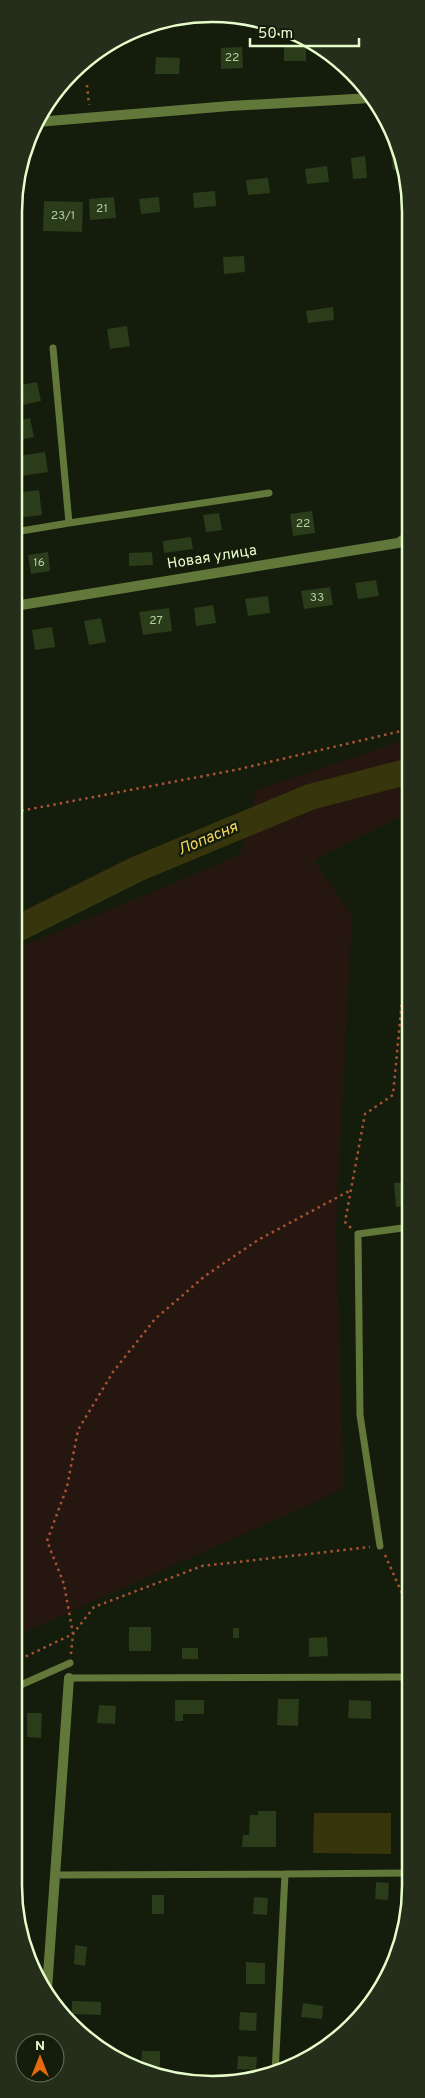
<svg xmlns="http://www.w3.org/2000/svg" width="425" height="2098" font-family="Overpass,sans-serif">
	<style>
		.green { fill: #261610 }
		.water { fill: #36350b }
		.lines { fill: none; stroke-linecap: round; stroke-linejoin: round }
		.river { stroke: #36350b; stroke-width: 26 }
		.building { fill: #2a3c1a }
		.path { stroke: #a75334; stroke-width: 2.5; stroke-dasharray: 2.5 4; stroke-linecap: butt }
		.service { stroke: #62783a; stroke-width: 7 }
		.minor { stroke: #62783a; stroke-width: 10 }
		.labels { text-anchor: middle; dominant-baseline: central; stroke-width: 5; stroke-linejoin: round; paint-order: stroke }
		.number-label { font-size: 12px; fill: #b7cc9f }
		.street-label { font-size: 15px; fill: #e6fccb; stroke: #141c0c }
		.water-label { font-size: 16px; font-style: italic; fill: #f5d65f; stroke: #141c0c }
		.rim { fill: none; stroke: #e6fccb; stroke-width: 2.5 }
	</style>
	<rect width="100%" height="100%" fill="#141c0c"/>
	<path class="green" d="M410,738V812L314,860L352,916L336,1228L344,1489L14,1637L15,949L240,855L256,790Z"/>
	<path class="water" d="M314,1813H391V1854L313,1853Z"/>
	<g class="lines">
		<path class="river" d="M15,930L137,869L310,797L410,771"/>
	</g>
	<path class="building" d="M284,45L306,46V61H284Z
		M242,47L243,68L221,69V48Z
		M156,57L180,58L179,74H155Z
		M397,151V154H400L404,169L393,170L391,152Z
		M365,156L367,178L353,179L351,158Z
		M327,166L329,182L307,184L305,169Z
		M268,178L270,193L248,195L246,180Z
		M215,191L216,206L194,208L193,193Z
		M114,197L116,218L90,220L89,199Z
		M159,197L160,212L141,214L139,199Z
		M44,201L83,202L82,232L43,231Z
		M244,256L245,272L224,274L223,257Z
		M333,307L334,320L308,323L306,311Z
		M127,326L130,346L110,349L107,329Z
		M15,348H18L22,372L15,373Z
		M37,382L41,401L18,406L15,386Z
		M30,418L34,437L15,441V421Z
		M45,452L48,472L20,476L17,456Z
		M39,490L42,515L17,518L15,493Z
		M312,511L315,533L293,536L290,514Z
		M219,513L222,530L206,532L203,515Z
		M191,537L193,549L164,553L163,541Z
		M48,552L50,571L31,574L28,555Z
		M152,552L153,565L129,566V553Z
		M376,580L379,596L358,599L355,583Z
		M330,587L333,605L304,609L301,591Z
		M268,596L270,613L248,616L245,599Z
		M213,605L216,623L196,626L194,608Z
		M169,608L172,631L143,635L139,612Z
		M101,618L106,642L89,645L84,621Z
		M52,627L55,647L35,650L32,630Z
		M410,1182V1206L396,1207L394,1183Z
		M129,1627H151V1651H129Z
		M233,1628H239V1638H233Z
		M327,1637L328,1656L309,1657V1638Z
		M182,1648H198V1659H182Z
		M278,1699H299L298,1726L277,1725Z
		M175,1700H204V1714H183V1721H175Z
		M349,1700L371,1701V1719L348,1718Z
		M99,1705L116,1706L115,1724L97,1723Z
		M27,1713H42L41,1738L27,1737Z
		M258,1811H276V1847H242L243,1835H249L250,1815H258Z
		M14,1867L23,1869L22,1881H14Z
		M376,1882L389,1883L388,1900L375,1899Z
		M152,1895H164V1914H152Z
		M254,1897L268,1898L267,1915L253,1914Z
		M75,1945L87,1947L85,1966L74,1964Z
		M246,1962L265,1963V1984H246Z
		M72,2001L101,2002V2015L72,2014Z
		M303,2003L323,2006L322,2019L301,2017Z
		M240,2012L257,2013L256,2031L239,2030Z
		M142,2051H160V2068L141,2067Z
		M238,2056L257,2057L256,2070L237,2069Z"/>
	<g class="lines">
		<path class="path" d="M87,85L89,105
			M15,812L235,770L410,729
			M351,1228L345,1222L365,1114L393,1095L410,916
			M385,1555L405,1600L410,1599
			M71,1654L73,1634L94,1607L202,1566L370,1547
			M14,1662L73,1634L64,1584L47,1541L67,1487L78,1430L113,1372L155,1319L205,1276L258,1240L351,1190"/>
		<path class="service" d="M69,523L269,493
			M15,532L69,523L53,348
			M380,1546L360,1415L358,1234L410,1227
			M69,1678L410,1677
			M14,1688L70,1663
			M285,1874L410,1873
			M55,1875L285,1874L275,2074"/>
		<path class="minor" d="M37,122L230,106L371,98
			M15,606L398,543L411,535
			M47,1989L69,1678"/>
	</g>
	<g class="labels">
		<g class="number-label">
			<text x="232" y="58">22</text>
			<text x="102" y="209">21</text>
			<text x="63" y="216">23/1</text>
			<text x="303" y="524">22</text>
			<text x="39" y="563">16</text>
			<text x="317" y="598">33</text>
			<text x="156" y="621">27</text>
		</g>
		<g class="street-label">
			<text transform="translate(212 558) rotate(-9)">Новая улица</text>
		</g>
		<g class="water-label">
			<text transform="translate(208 839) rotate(-23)">Лопасня</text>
		</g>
	</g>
	<path d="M0 0H425V2098H0ZM212 22H212A190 190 0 0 1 402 212V1886A190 190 0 0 1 212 2076H212A190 190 0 0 1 22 1886V212A190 190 0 0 1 212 22Z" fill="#252e1b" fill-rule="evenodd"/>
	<path class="rim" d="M212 22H212A190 190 0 0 1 402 212V1886A190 190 0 0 1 212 2076H212A190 190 0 0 1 22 1886V212A190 190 0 0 1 212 22Z"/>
	<g transform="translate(40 2058)"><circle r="24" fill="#141c0c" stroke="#687658"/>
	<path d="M0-4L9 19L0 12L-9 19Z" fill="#e56a0e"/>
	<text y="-8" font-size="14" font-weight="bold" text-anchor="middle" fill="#e6fccb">N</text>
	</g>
	<path d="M250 38v8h109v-8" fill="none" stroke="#e6fccb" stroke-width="2.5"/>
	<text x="258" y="38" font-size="15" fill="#e6fccb" stroke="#141c0c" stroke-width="4" paint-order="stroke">50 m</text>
</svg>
